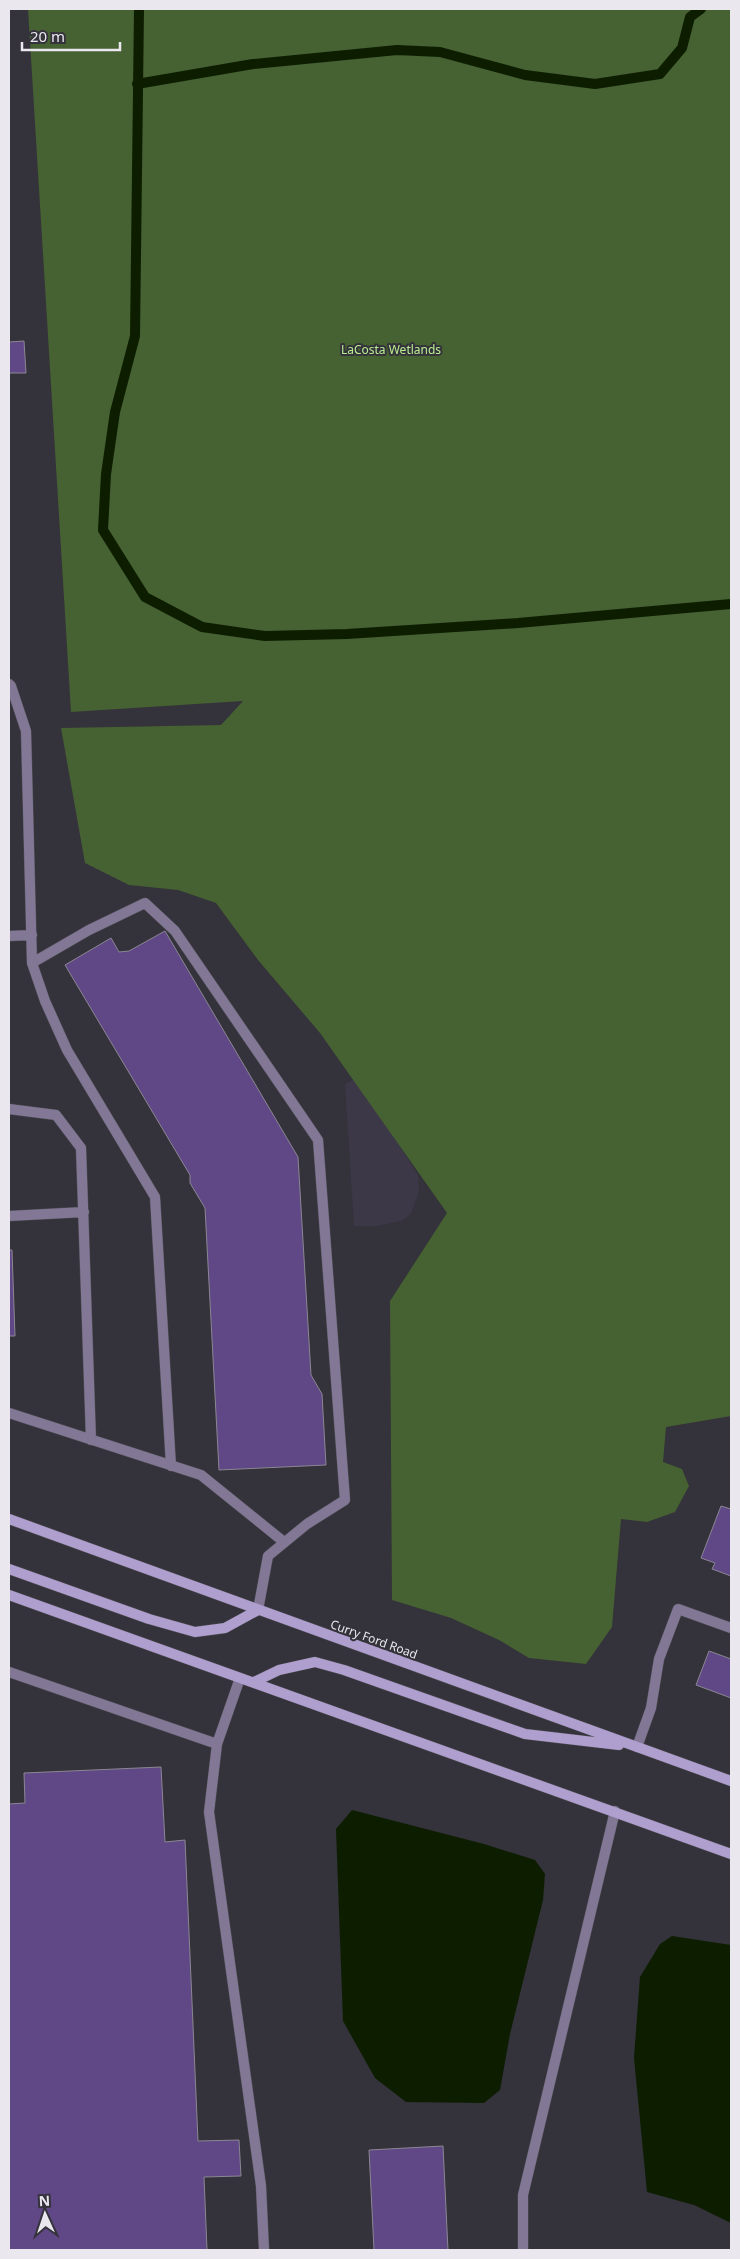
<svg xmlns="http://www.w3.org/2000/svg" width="740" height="2259" font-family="'Noto Sans',sans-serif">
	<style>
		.built { fill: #3d3847 }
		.green { fill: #466132 }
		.water { fill: #0d1e00 }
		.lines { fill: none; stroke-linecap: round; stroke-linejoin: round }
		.stream { stroke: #0d1e00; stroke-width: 10 }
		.building { fill: #604887; stroke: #8b8792 }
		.service-casing { stroke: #514f57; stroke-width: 11 }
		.secondary-casing { stroke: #514f57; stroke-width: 11 }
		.service { stroke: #827896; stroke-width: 10 }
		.secondary { stroke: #af9fce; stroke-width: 10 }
		.labels { text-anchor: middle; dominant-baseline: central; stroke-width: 4; stroke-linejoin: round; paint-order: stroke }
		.park-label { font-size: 12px; fill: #b9ed91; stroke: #34323a }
		.street-label { font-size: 12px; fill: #eae8ee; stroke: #34323a }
	</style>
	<rect width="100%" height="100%" fill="#34323a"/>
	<path class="built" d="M356,1078L418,1175L419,1191L411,1214L401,1221L376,1226H354L345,1084Z"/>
	<path class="green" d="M28,9H731V1416L666,1427L663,1462L682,1469L689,1486L675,1512L647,1522L621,1519L612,1627L586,1664L529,1658L499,1640L451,1618L392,1600L390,1301L447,1213L320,1033L258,960L216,903L178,890L129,885L85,863L61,728L221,725L243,701L71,712Z"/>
	<path class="water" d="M352,1810L484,1844L535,1860L545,1874L543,1900L510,2034L500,2090L484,2103L406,2102L375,2078L343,2021L336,1829Z
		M672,1936L731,1945V2223L694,2205L647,2192L634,2058L640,1977L660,1944Z"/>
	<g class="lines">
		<path class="stream" d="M139,9L135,336L115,412L106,474L103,530L145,597L202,627L265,636L347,634L518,623L731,604
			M137,84L253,64L397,50L440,52L525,75L595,84L660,74L682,48L690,17L701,9"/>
	</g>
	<path class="building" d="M24,341L26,373H9V342Z
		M165,931L298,1157L311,1375L322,1394L326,1465L219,1470L205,1208L190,1183V1175L65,965L111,938L119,952L129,951Z
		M9,1250H12L15,1336H9Z
		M721,1506L731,1509V1576L712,1569L715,1563L701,1558Z
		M709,1651L731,1659V1698L696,1685Z
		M161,1767L165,1842L185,1840L198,2141L239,2140L241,2176L204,2177L207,2250H9V1804L25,1803L24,1773Z
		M443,2146L448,2250H374L369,2150Z"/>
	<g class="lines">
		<g class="service-casing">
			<path id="service" d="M9,684L11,686L26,731L32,963L89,930L145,903L175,931L318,1140L345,1500L307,1524L268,1556L258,1610
				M9,936L32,935
				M32,963L45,1001L67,1050L155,1197L171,1466
				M9,1109L56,1115L81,1148L91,1440
				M9,1216L84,1212
				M9,1413L201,1475L284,1542
				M9,1672L217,1744
				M240,1678L217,1744L209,1812L261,2186L264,2250
				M637,1747L651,1708L659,1659L678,1609L731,1628
				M523,2250V2195L615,1811"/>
		</g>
		<g class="secondary-casing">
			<path id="secondary" d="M9,1519L731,1781
				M9,1569L149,1619L195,1632L225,1628L258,1610
				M9,1595L731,1854
				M254,1682L279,1670L315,1662L344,1670L525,1734L619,1745"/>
		</g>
		<use href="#service" class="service"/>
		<use href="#secondary" class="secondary"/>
	</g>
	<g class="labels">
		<g class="park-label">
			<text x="391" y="349">LaCosta Wetlands</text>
		</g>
		<g class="street-label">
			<text transform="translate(374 1639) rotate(20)">Curry Ford Road</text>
		</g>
	</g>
	<rect width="740" height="2259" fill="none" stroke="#eae8ee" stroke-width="20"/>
	<g transform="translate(45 2214) rotate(357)" stroke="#34323a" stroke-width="4" paint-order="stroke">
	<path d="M0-4L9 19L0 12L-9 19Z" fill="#eae8ee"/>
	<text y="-8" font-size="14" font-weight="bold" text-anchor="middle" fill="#eae8ee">N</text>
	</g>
	<path d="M22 42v8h98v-8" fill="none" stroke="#eae8ee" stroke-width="2.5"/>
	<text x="30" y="42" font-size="15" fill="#eae8ee" stroke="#34323a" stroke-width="4" paint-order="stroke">20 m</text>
</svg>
